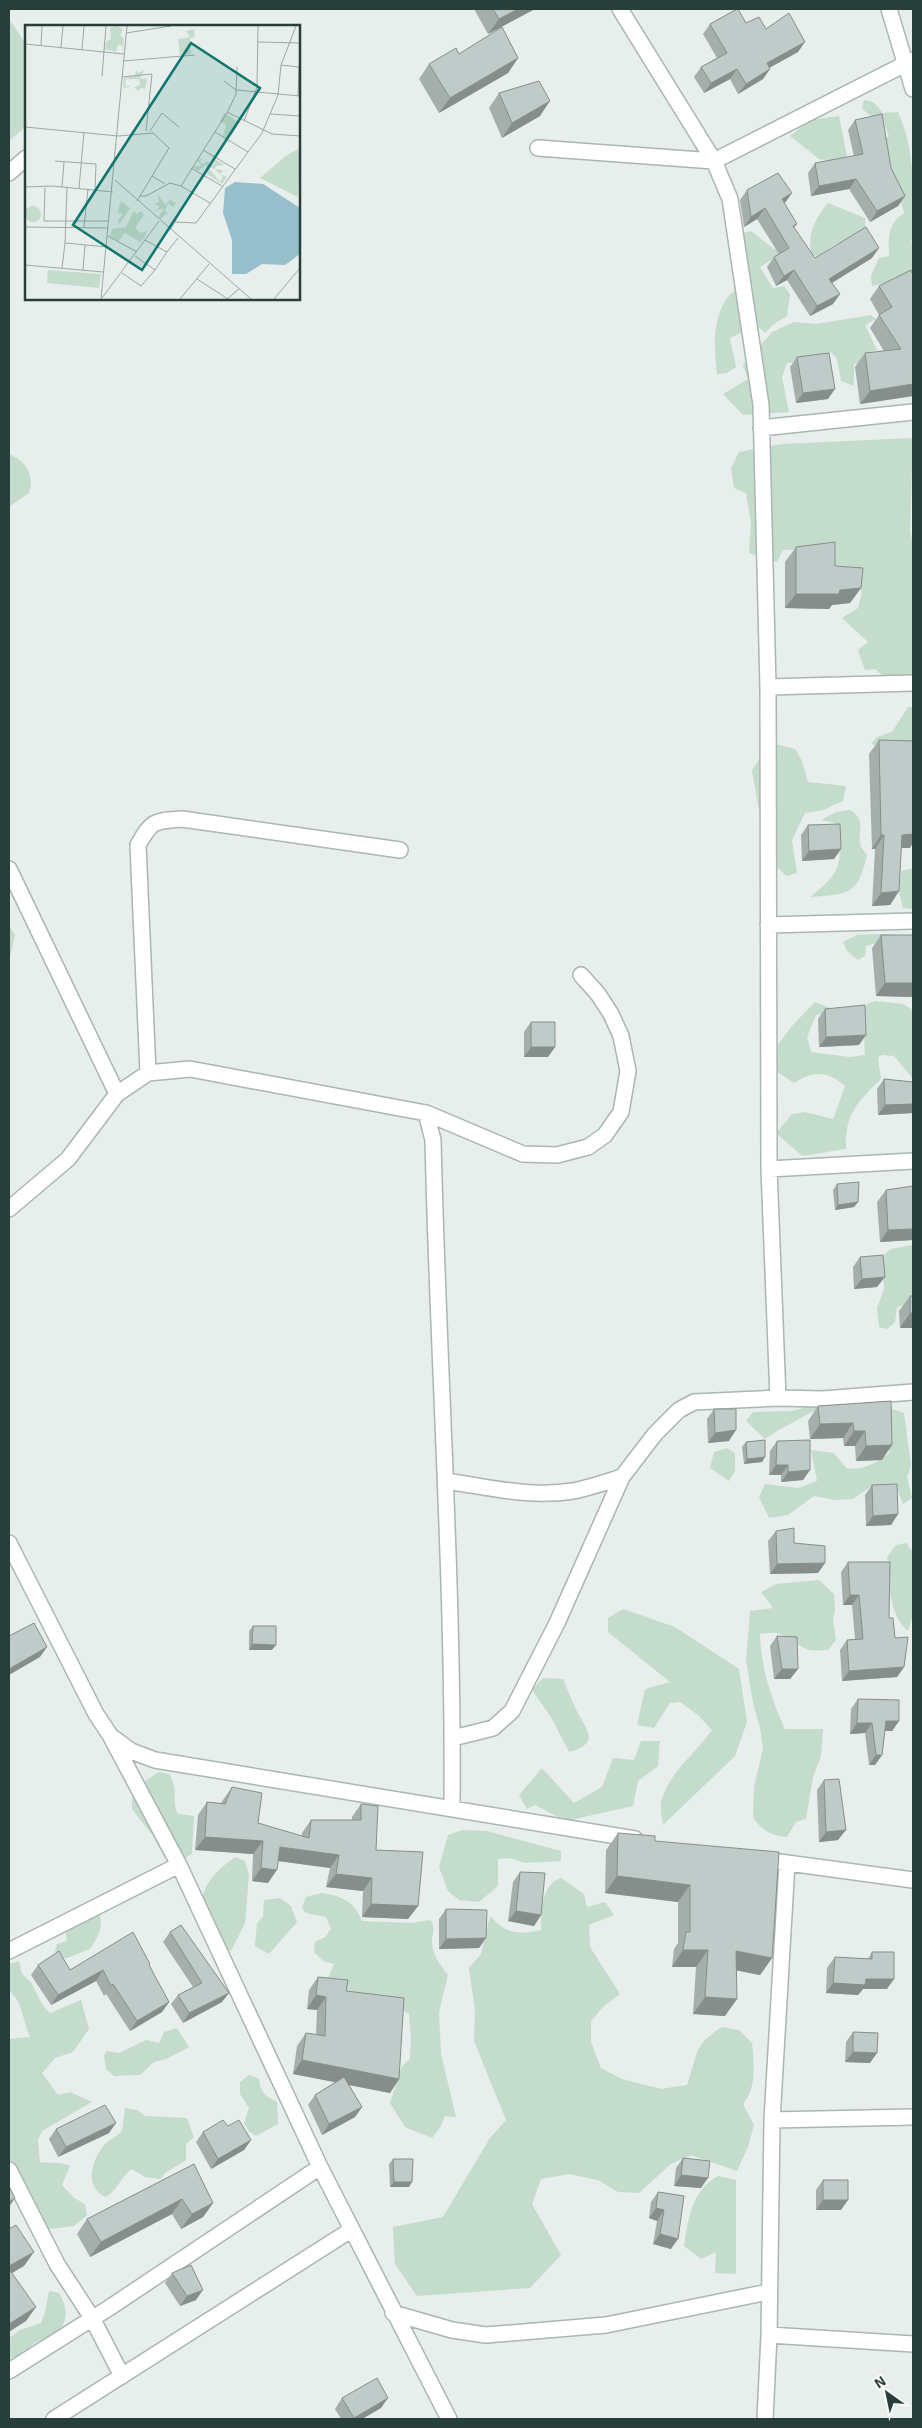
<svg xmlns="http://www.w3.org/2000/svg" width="922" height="2428" font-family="'Exo 2',sans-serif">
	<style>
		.green { fill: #c3dccc }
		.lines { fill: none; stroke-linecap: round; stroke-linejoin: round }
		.minor-casing { stroke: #aab6b2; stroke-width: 18 }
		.minor { stroke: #fff; stroke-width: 15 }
		.wall { fill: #a4afac }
		.shaded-wall { fill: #868e8c }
		.building { fill: #bfcbc8; stroke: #868e8c }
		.inset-road { fill: none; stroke: #9ba8a4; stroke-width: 1 }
		.view { fill: #0f766e; fill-opacity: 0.15; stroke: #0f766e; stroke-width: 2.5 }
		.inset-edge { fill: none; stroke: #283e3a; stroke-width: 2.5 }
	</style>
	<rect width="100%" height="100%" fill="#e7eeeb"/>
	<path class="green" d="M9,19L26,44V126L9,141Z
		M864,100L873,102L883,113L898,112C916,151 913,194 913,237L911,242L913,244V292L893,281L872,286L871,276L879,258L889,256C888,238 888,223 904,213L900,199L887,175L882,141L889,136L881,117L871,116L862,109Z
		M839,116L847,156L841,162L819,159L790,136L810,120Z
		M828,203L865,218L866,231L834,245L818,256L811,255C808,232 814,220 828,203Z
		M751,231L774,249L786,244L791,247L760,267L773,288L784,286L790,294L787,316L774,324L765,333L756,325L730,338L736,367L727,373L717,374C714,348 712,320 727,298C733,290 744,284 751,278L732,254L728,237Z
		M871,315L876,319L865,325L877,350L866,353L868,362L854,364V386L841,381L837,359L831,352L821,359L787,363L782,377L789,412L743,415L723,394L748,379L743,365L772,332L794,322L816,324Z
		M913,438L910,531L913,544V683L903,692L875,669L865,670L858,650L868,642L842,618L858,608L862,592L855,576L834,570L827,549L783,550L777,562L749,553L751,523L746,493L734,488L731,468L739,452L782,444Z
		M9,454C26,461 35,475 29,493L9,507Z
		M908,707H913V742L881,746L871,744L877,737L892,732Z
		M771,743L795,749L802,761L808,782L846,786L843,801L823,810L805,813L792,840L797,873L786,876L769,858L766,833L758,805L752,770Z
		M850,810C866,819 858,830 860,844C861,848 865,852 867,855C858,895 849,894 810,897C842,873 844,861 835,823L821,820L836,812Z
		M913,868V909L903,908L899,892L901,871Z
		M9,925L15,935L9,962Z
		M877,934L900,935L866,946L865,956L858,960L847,951L843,942L857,935Z
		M875,1001L903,1004L913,1010V1079L894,1056L883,1055L878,1057L881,1079C857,1103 845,1113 846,1149L802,1156L776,1133L792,1114L805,1112L833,1119L845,1086C827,1070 813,1071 794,1083L776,1071L772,1053L791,1027L815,1002L840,1012L816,1015L807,1037L811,1052L850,1057L865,1055L863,1018L867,1004Z
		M913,1245V1303L897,1307L895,1322L887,1329L879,1327L877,1308L884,1289L882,1256L891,1249Z
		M866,1390L856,1411L812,1412L777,1431L765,1439L746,1421L753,1412L792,1411Z
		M892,1409L904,1413L911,1466L907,1477L912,1498L903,1504L897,1489L882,1486L870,1487L853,1499L835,1500L814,1496L788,1515L769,1518L759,1497L765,1484L798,1488L817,1481L811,1450L834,1453L846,1468C861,1471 878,1463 889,1453L888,1419Z
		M727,1448L735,1453V1471L729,1481L710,1468L714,1452Z
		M906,1543L913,1552V1615L908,1631C887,1613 891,1582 887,1557L896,1545Z
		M819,1580L834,1594L835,1610L833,1620L836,1640L828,1650C822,1650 810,1652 804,1648C787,1639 784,1629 760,1634C761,1668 771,1698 785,1729H823L821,1756L813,1777L806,1819L796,1822L787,1837C771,1836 763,1830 753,1818L754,1787L763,1749L760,1728L753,1703L746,1660L750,1611L773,1608L761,1592L776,1584Z
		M623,1609L675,1627L739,1669L747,1722L735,1756L663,1825C662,1818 660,1809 661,1802C669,1772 696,1753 712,1730L698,1715L680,1702L670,1703L654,1728L637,1725L645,1689L670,1682L608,1632V1618Z
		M543,1678L563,1679C568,1691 573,1704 579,1715C591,1736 596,1744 569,1752L551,1717L532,1690Z
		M641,1741H660L658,1766L638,1781L633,1806L566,1821L535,1805L527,1809L519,1795L542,1768L574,1803L602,1787L613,1758L634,1760Z
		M158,1772L169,1774C180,1792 170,1798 178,1814L194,1816L192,1854L185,1858L159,1848L153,1836L132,1809V1791Z
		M462,1830L487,1831L561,1851V1861L525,1863L509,1858L498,1859V1886L479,1902L459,1900L448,1891L439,1867L448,1835Z
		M236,1857L245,1861L249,1875L245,1923L231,1951L205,1939C204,1927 199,1910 202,1899C206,1880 221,1866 236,1857Z
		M561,1878L584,1894L587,1907L605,1902L614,1915L589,1925L590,1947L620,1994L605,2005L591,2021V2042L601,2068L622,2079L661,2089L687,2085C698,2055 692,2046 722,2027L739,2030L752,2043C754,2065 757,2086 743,2104L754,2125L748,2147L737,2171L691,2155L671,2164L639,2193L618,2192L598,2180L569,2174L541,2179L532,2204L561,2255L530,2288L417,2296L395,2264L393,2227L443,2217L490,2138L506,2120L474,2041L475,2011L469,1968L481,1954L490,1916C506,1934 518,1935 541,1930C541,1911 541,1885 561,1878Z
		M321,1893C342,1896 354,1901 362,1921L411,1923L431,1920C436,1932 432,1932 432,1943C433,1956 441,1966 448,1975L439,2012L441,2054L456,2117L445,2116L441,2126L432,2138L405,2127L390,2103L402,2066L410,2059L411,2038L409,2014L399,2008L325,1985L334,1964L323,1961L314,1952L315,1942L325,1937L331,1929L326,1917L306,1913L302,1908L306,1897Z
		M280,1898L291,1906L297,1922L269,1954L255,1946L257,1923L263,1917L264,1900Z
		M98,1911C105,1925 98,1937 90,1949L67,1958H59L55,1950L57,1944L67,1941L65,1928Z
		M19,1961L22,1974L31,1982L43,2006L50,2013L81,2000L89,2029L73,2052L55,2058L42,2073L58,2095L70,2092L92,2102L42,2131L38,2140L40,2162C52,2164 59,2161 70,2166L62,2185L74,2198L85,2204L87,2215L74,2226L42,2230L36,2217L29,2190L18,2186L9,2174V2039L30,2037C23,2022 23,2001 9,1991V1964Z
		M177,2028L189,2047L166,2059L154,2062L140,2075L114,2076L106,2069L104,2055L107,2051L119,2053L146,2040L159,2043L164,2032Z
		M249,2075L259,2079C260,2092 265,2096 277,2102L278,2124L256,2136L249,2131L244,2123L249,2108L240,2094V2082Z
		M125,2108L137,2110L145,2116L187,2118L194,2137L186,2144V2160L165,2173L161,2179L145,2177L132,2169C120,2177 118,2191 105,2197C83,2185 92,2159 106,2143C111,2139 117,2136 122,2131Z
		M718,2176L736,2180V2274L715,2273L716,2252L701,2259L684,2246C688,2219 692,2190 718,2176Z
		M49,2291L59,2293C68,2308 69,2323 54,2335C48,2339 41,2339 35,2343C24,2351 25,2357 9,2358V2338L20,2330L41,2323L45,2312Z"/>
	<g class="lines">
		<g class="minor-casing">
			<path id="minor" d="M620,9L714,161L730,199L761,405L768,687L769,1169L778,1398L823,1399L913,1392
				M889,9L913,89
				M538,148L714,161L913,60
				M9,173L26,158
				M761,428L913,412
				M768,687L913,683
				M9,869L117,1094
				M768,925L913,921
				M148,1073L138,845C152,820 154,821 182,819L400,850
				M426,1113L433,1140C438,1363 454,1586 452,1809
				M769,1169L913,1161
				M9,1209L68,1159L117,1094L148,1073L190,1069L426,1113L523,1154L557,1155L588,1147L605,1135L621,1112L628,1071L621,1036L611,1014L598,994L581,975
				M446,1481C488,1487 530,1498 573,1491C589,1488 606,1482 622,1477
				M9,1543L96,1714L110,1735L179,1865L320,2167L449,2419
				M453,1738L493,1728L512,1711L557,1623L622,1477L655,1434L679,1410L694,1402L778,1398
				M115,1739L131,1751L155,1760L635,1839
				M758,1859L913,1880
				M9,1951L179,1865
				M772,2120L913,2117
				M9,2170L57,2264L92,2318L122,2376
				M393,2313L452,2330L486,2335L606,2325L768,2292
				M769,2335L913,2344
				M9,2371L109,2308L320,2167
				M54,2419L351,2230
				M765,2419L769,2335L772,2120L787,1863"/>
		</g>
		<use href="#minor" class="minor"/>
	</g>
	<path class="wall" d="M474,9H535L488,34Z
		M746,23L766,29L798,52L770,67V69L763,79L738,94L730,79L704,93L694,77L701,67L717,58L703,34L710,24Z
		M459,54L518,58L508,73L439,113L419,79L429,64Z
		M499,93L540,116L502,138L489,108Z
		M855,120L891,168L905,196L898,206L870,222L849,189L811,196L808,173L815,163L854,156L848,130Z
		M747,190L784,203L797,224L794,228L815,258H872L832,283L840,294L833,304L810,316L787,280L776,286L767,267L774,257L779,254L757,219L744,227L740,200Z
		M911,270L913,396L860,404L855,367L865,353L884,351L870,328L879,315L870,299L879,286Z
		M797,357L828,399L796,403L790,367Z
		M796,547L835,566L861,588L850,603L832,605L829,609L785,608V562Z
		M879,740L913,741V844H912L910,848H901L899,891L890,905L872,906L875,849H872L869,754Z
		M808,825L841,849L834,859L802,861L801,835Z
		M881,935L913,997L876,996L872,948Z
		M825,1009L859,1045L819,1047L818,1019Z
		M531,1022L555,1047L548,1057H524V1032Z
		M884,1079L913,1082V1113L878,1115L877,1089Z
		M837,1184L858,1202L854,1207L835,1210L833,1190Z
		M886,1190L913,1240L880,1242L877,1202Z
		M860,1257L877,1287L854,1289L853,1267Z
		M910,1296L913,1328H900L899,1311Z
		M891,1401L882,1460L856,1461L855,1446H844L843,1438L810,1439L808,1421L818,1406Z
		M714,1409L729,1441L708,1443L707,1419Z
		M777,1441L810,1470L803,1480L781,1482V1475H769L770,1451Z
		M746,1442L765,1457L762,1462L744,1464L742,1447Z
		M872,1485L898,1514L891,1525L866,1526L865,1495Z
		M776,1531L825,1563L818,1573L770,1574L768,1541Z
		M848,1562L889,1618L904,1667L897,1677L842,1681L840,1650L847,1640L855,1639L852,1605H843L841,1572Z
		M253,1626L272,1650H249V1631Z
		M777,1636L798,1669L790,1679H774L770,1646Z
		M858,1699L899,1721L892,1731H885L882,1755L875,1765H869L865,1733L850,1734L851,1709Z
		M824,1780L838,1840L819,1842L817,1790Z
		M232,1787L258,1823L302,1836V1833L311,1820H352V1817L361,1804L376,1850L418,1906L408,1919L362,1917L363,1891L326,1887L330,1868L278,1861L268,1883L252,1881L253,1854L195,1850L198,1815L207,1802L221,1803L223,1800Z
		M618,1833L655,1841L772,1958L760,1975L736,1970L725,2016L693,2014L696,1967H672L674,1949L678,1943V1902L605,1893L606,1850Z
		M520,1872L541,1915L534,1926L508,1921L513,1882Z
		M446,1909L486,1938L479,1948L439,1949V1919Z
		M170,1932L222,2002L183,2023L171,2004L178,1995L193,1987L163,1942Z
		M872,1952L887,1989H863L858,1995L826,1993L827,1968L835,1957L868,1959Z
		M38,1965L70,1970L149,1966L169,2002L162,2012L130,2031L106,1994L104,1996L96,1981L51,2005L31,1975Z
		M318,1977L346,1991L399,2079L390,2093L349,2085L362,2107L355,2117L322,2135L308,2105L315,2095L336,2082L293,2074L297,2046L306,2033L316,2034L317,2010L307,2009L309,1990Z
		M853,2032L870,2063L845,2062L846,2042Z
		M228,2126L251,2140L244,2150L211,2169L196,2142L203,2132Z
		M56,2129L109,2133L58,2157L49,2139Z
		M683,2158L701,2188L674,2186L676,2168Z
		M393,2159L409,2187H390L389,2164Z
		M194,2164L213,2203L203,2217L181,2229L172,2214L90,2257L77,2234L87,2219Z
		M823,2180L841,2210H816V2190Z
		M658,2192L684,2196L671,2249L653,2244L657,2221L649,2218L651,2202Z
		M172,2273L196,2300L180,2306L165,2283Z
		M342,2398L381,2408L362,2419H341L335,2409Z"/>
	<path class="shaded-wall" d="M518,9H535L488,34L499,19Z
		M805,42L798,52L760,73L767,63Z
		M518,58L508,73L439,113L450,98Z
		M737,69L730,79L704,93L711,83Z
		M770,69L763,79L738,94L746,84Z
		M550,101L540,116L502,138L512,123Z
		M856,179L849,189L811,196L819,186Z
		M792,193L785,203L782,199Z
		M905,196L898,206L870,222L877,211Z
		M765,208L757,219L744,227L751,217Z
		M879,248L872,258L822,289L829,279Z
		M794,270L787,280L776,286L784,276Z
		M840,294L833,304L810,316L817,306Z
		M913,384V396L860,404L870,391Z
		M835,389L828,399L796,403L803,393Z
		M861,588L850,603L832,605L829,609L785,608L796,594Z
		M913,834V844H912L910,848H892L902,835Z
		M881,835H884L875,849H872Z
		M841,849L834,859L802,861L809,851Z
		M899,891L890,905L872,906L881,893Z
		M885,983H913V997L876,996Z
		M866,1035L859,1045L819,1047L826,1037Z
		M531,1047H555L548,1057H524Z
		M913,1104V1113L878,1115L885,1105Z
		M858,1202L854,1207L835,1210L838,1205Z
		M913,1229V1240L880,1242L888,1230Z
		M885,1277L877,1287L854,1289L862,1279Z
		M910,1313H913V1328H900Z
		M853,1423L843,1438L810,1439L820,1424Z
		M736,1430L729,1441L708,1443L715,1433Z
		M854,1431H865L855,1446H844Z
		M892,1445L882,1460L856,1461L866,1446Z
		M765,1457L762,1462L744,1464L747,1459Z
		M776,1465H788L781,1475H769Z
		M810,1470L803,1480L781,1482L788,1472Z
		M898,1514L891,1525L866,1526L873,1516Z
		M825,1563L818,1573L770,1574L777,1564Z
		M850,1595H859L852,1605H843Z
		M252,1644L276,1645L272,1650H249Z
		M47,1647L40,1657L9,1675V1669Z
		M904,1667L897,1677L842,1681L849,1671Z
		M782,1669H798L790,1679H774Z
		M886,1721H899L892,1731H879Z
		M857,1723H872L865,1733L850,1734Z
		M876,1755H882L875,1765H869Z
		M846,1830L838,1840L819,1842L826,1832Z
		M205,1837L263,1841L253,1854L195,1850Z
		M280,1847L339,1855L330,1868L271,1860Z
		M261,1868L277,1870L268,1883L252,1881Z
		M336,1874L372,1878L363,1891L326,1887Z
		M617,1876L690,1885L678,1902L605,1893Z
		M371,1904L418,1906L408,1919L362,1917Z
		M516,1911L541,1915L534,1926L508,1921Z
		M486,1938L479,1948L439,1949L446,1939Z
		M683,1950H708L696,1967H672Z
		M736,1951L772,1958L760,1975L724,1968Z
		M103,1970L96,1981L51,2005L58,1995Z
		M866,1979H894L887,1989H863L858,1995L826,1993L833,1983Z
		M229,1993L222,2002L183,2023L189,2013Z
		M316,1995L326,1997L317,2010L307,2009Z
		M705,1997L737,1999L725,2016L693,2014Z
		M169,2002L162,2012L130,2031L137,2021Z
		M853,2052L877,2053L870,2063L845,2062Z
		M302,2060L399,2079L390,2093L293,2074Z
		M362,2107L355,2117L322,2135L329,2124Z
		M116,2123L109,2133L58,2157L66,2147Z
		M251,2140L244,2150L211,2169L218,2159Z
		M681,2175L708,2178L701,2188L674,2186Z
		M394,2182H412L409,2187H390Z
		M15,2198L9,2207V2202Z
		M182,2199L172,2214L90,2257L101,2242Z
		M823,2200H848L841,2210H816Z
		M213,2203L203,2217L181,2229L192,2214Z
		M656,2208L664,2210L657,2221L649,2218Z
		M660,2234L678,2239L671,2249L653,2244Z
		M34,2252L24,2266L9,2275V2266Z
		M203,2290L196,2300L180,2306L187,2296Z
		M36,2307L26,2321L9,2332V2324Z
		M388,2398L381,2408L362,2419H353Z"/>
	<path class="building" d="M493,9H518L499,19Z
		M737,9H738L746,23L759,17L766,29L789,13L805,42L767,63L770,69L746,84L737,69L711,83L701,67L727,53L710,24Z
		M502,27L518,58L450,98L429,64L456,48L459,54Z
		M539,81L550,101L512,123L499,93Z
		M882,114L891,168L905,196L877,211L856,179L819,186L815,163L863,154L855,120Z
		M778,173L792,193L782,199L797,224L793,226L815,258L866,227L879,248L829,279L840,294L817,306L794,270L784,276L774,257L789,248L765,208L751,217L747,190Z
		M911,270L913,275V384L870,391L865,353L901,349L879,315L892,307L879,286Z
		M829,353L835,389L803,393L797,357Z
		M835,542V566L863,568L861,588L840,590L839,594H796V547Z
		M879,740L913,741V834L902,835L899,891L881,893L884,835H881Z
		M840,824L841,849L809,851L808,825Z
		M881,935H913V983H885Z
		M865,1005L866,1035L826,1037L825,1009Z
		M531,1022H555V1047H531Z
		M884,1079L913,1082V1104L885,1105Z
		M859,1182L858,1202L838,1205L837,1184Z
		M913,1186V1229L888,1230L886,1190Z
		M883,1255L885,1277L862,1279L860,1257Z
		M910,1296H913V1313H910Z
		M891,1401L892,1445L866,1446L865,1431H854L853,1423L820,1424L818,1406Z
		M714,1409H736V1430L715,1433Z
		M765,1440V1457L747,1459L746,1442Z
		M810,1440V1470L788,1472V1465H776L777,1441Z
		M897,1484L898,1514L873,1516L872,1485Z
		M794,1528V1543L825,1546V1563L777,1564L776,1531Z
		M848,1562H890L889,1618H893L895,1638L908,1637L904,1667L849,1671L847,1640L863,1639L859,1595H850Z
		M34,1623L47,1647L9,1669V1636Z
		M253,1626H276V1645L252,1644Z
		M777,1636L797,1637L798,1669H782Z
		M858,1699L899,1700V1721H886L882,1755H876L872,1723H857Z
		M839,1779L846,1830L826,1832L824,1780Z
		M232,1787L262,1793L258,1823L309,1838L311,1820H361V1804L378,1806L376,1850L423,1852L418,1906L371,1904L372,1878L336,1874L339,1855L280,1847L277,1870L261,1868L263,1841L205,1837L207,1802L225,1804Z
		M618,1833L655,1836V1841L779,1852L772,1958L736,1951L737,1999L705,1997L708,1950H683L686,1932H690V1885L617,1876Z
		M520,1872L545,1873L541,1915L516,1911Z
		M446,1909L487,1910L486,1938L446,1939Z
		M181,1925L229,1993L189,2013L178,1995L202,1983L170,1932Z
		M133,1932L150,1964L149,1965L169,2002L137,2021L113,1984L111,1986L103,1970L58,1995L38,1965L59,1951L70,1970Z
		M872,1952H894V1979H866L865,1985L833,1983L835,1957L872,1959Z
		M318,1977L348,1980L346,1991L404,1998L399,2079L302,2060L306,2033L325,2036L326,1997L316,1995Z
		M853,2032L878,2033L877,2053L853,2052Z
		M344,2077L362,2107L329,2124L315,2095Z
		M105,2105L116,2123L66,2147L56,2129Z
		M223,2120L228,2126L239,2120L251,2140L218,2159L203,2132Z
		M683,2158L710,2161L708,2178L681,2175Z
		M393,2159H413L412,2182H394Z
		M194,2164L213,2203L192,2214L182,2199L101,2242L87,2219Z
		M823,2180H848V2200H823Z
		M9,2186L15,2198L9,2202Z
		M658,2192L684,2196L678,2239L660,2234L664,2210L656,2208Z
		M16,2225L34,2252L9,2266V2229Z
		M191,2265L203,2290L187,2296L172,2273Z
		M9,2269L36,2307L9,2324Z
		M377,2378L388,2398L354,2418L342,2398Z"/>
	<g transform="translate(25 25)">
		<rect width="275" height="275" fill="#e7eeeb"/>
		<path d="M91,1L98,4L95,10L99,14L97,27V21L93,19L91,27L80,24L81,17L86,14L85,3ZM169,4L170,12L165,13L166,29L155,30L153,14L165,12L161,6ZM111,45L113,48L119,45L115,54L122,53L120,64L115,63L114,67L109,62L115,60L114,54H101L100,61H107L99,63L98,61L99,53L110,51ZM199,88L216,98H211L209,107L202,114L198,111L201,100L195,96ZM275,123L273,172L235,153L262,130ZM183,130L199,140L191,141L190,144L183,142L195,157L198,152L190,145L194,144L203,148L198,146L195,149L202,152L197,159L182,149L181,140L173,146L170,144L169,141H176L172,135L178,133L175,137L178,139L182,136L189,140L190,136ZM133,169L140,180L145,175L151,178L148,182L143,178L140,186L143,188L135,194L134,191L139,183L127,187L135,182L130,179L134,177ZM96,176L105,183L94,200L93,195L98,189L92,188ZM0 189a8 8 0 1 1 16 0a8 8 0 1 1-16 0ZM109,186L112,189L116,186L119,190L110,203L116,208L122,206L119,214L115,217L100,208L94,216L85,211L87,204L101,202ZM23,245L76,249L74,263L22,258Z" fill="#c3dccc"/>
		<path d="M210,157L238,159L275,183V229L260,240L237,239L221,249H207V215L198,188L200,163Z" fill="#96becb"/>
		<path class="inset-road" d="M101,8L146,1M233,17L275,18M0,19L99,29M16,20L17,1M36,22L38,1M57,24L59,1M98,36L170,30M256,40L274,42M77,51L81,1M97,52L127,49L121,106M199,56L211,65L275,71M273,71L274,42M202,87L247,109L275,111M245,89L275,91M219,96L232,62L233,1M0,102L93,111L128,108L144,123L112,176M125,106L137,88L154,102M190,107L223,127M178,125L210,144M30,136L71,139L70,165M166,143L197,161M127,151L140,159M90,155L226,274M0,162L27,161L88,167M37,162L39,137M20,163L19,196H84M54,163L59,107M115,171H121L145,158L156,161M185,178L156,161L203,86L211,69L212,42M150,197L171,198L237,108L253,70L256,40L271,1M0,202L83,203M59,202L63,164M145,205L167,167M83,211L112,227M120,215L142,227L153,213M40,218L42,162M110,231L130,245L142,227M0,240L78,247M37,243L40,218L82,222M58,245L60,220M97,248L116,261L130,245M172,254L203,274M77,273L134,196M76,274L102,1M155,274L184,239M202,274L214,264M249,274L275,243"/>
		<path class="view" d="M166,18L235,63L117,245L48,200Z"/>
		<rect width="275" height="275" class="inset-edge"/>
	</g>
	<rect width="922" height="2428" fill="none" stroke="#283e3a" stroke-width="20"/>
	<g transform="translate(887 2393) rotate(327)" stroke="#f7faf9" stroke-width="4" paint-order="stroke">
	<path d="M0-4L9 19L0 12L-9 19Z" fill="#283e3a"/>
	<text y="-8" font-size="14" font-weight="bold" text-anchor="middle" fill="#283e3a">N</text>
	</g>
</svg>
